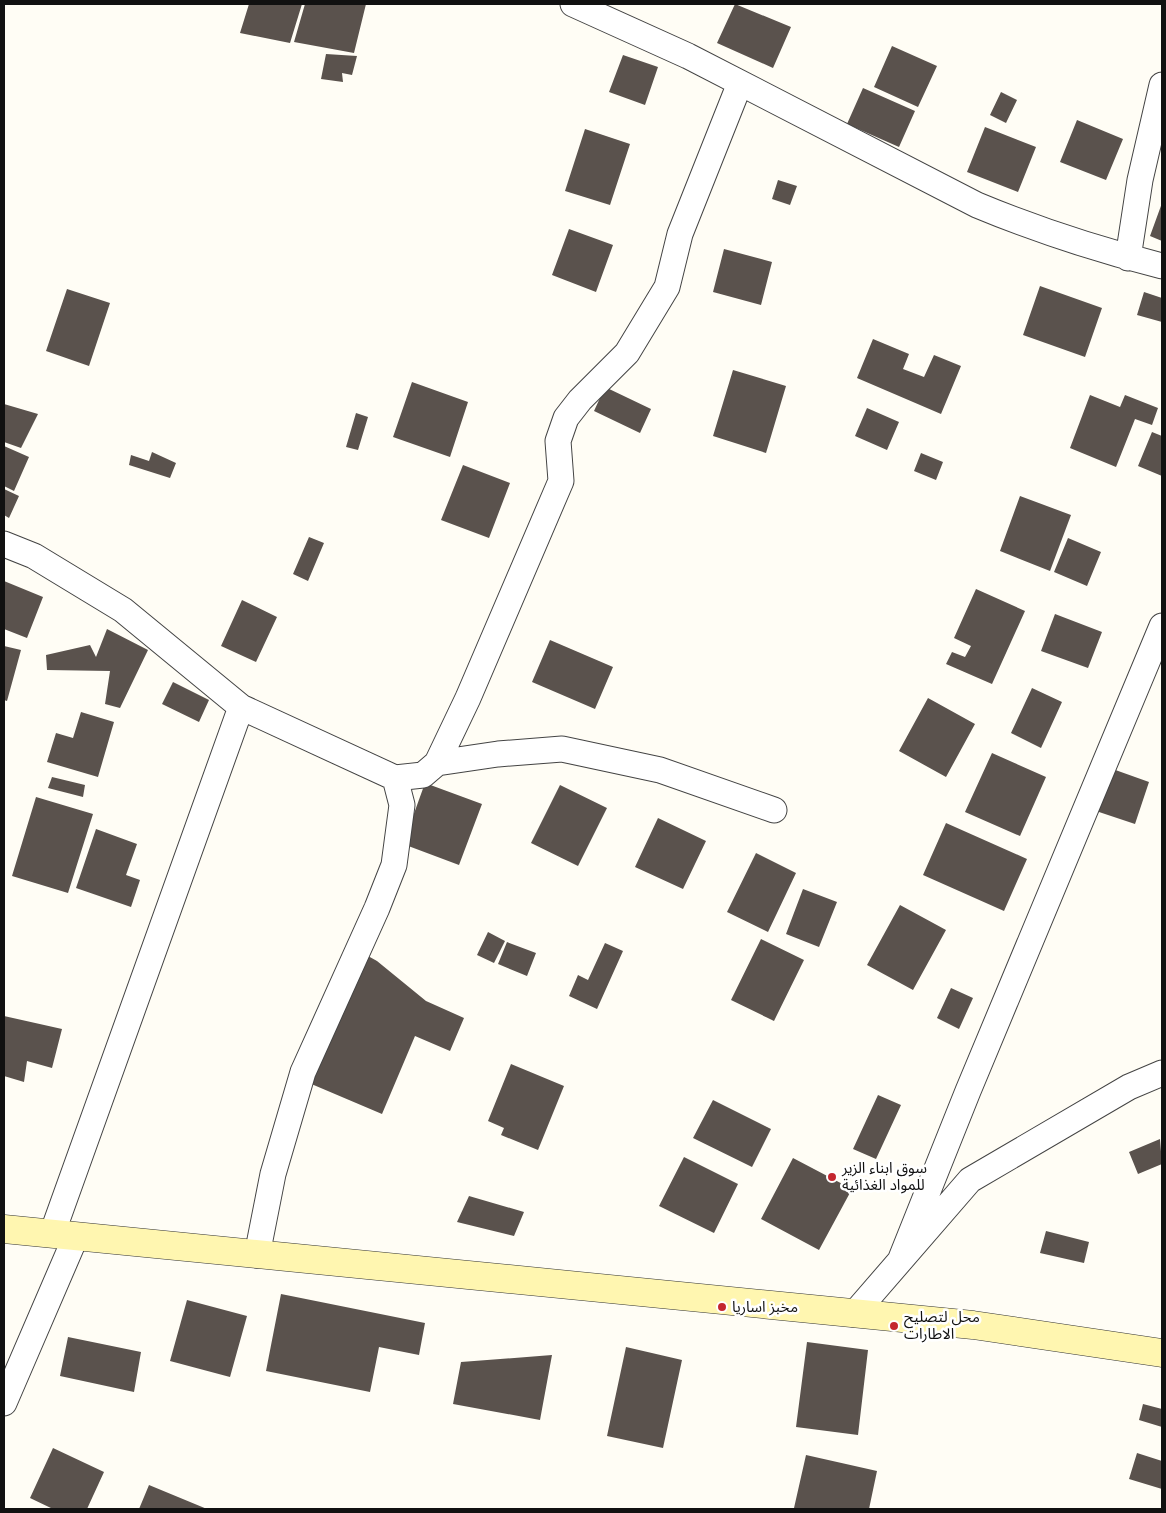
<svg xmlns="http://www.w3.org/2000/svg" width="1166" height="1513" font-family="Georgia,'Noto Sans Arabic',serif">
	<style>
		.building { fill: #5a524d }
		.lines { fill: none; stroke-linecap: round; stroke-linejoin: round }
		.street-casing { stroke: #444; stroke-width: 27 }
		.secondary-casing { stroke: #333; stroke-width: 29 }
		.street { stroke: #fff; stroke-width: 25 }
		.secondary { stroke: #fff6b0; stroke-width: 28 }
		.poi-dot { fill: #c4262e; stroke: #fff; stroke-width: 2 }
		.labels { text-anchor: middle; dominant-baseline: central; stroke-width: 5; stroke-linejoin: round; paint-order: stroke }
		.poi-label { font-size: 15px; fill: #111; stroke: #fff; text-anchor: start }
	</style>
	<rect width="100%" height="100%" fill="#fffdf5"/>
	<path class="building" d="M249,4H302L290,43L240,33Z
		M305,4H366L354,53L294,42Z
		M735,4L791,27L773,68L717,43Z
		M892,46L937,66L918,107L874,87Z
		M326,54L357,56L352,75L342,73L343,82L321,79Z
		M623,55L658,67L645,105L609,92Z
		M863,88L915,111L899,147L847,124Z
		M1001,92L1017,100L1006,123L990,115Z
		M1077,120L1123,139L1106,180L1060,162Z
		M985,127L1036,147L1018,192L967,172Z
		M585,129L630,144L610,205L565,191Z
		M778,180L797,186L790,205L772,199Z
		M1162,203V241L1150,236Z
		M569,229L613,245L596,292L552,275Z
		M724,249L772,262L761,305L713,292Z
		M1040,286L1102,308L1085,357L1023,335Z
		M67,289L110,303L89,366L46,351Z
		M1144,292L1162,298V322L1137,315Z
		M873,339L909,354L903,369L924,377L934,355L961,366L941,414L857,378Z
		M733,370L786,386L766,453L713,436Z
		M412,382L468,402L450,457L393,437Z
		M605,387L651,409L640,433L594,411Z
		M1090,395L1120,407L1125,395L1158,408L1152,425L1135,419L1116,467L1070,448Z
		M4,404L38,414L21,448L4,442Z
		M867,408L899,422L887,450L855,436Z
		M356,413L368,417L358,450L346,447Z
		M1152,432L1162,436V476L1138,466Z
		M4,446L29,457L14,491L4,486Z
		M152,452L176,463L170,478L129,465L131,455L149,461Z
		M921,453L943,462L936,480L914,471Z
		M463,465L510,483L489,538L441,520Z
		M4,489L19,496L9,518L4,515Z
		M1020,496L1071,515L1050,571L1000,551Z
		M309,537L324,543L308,581L293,574Z
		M1068,538L1101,552L1087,586L1054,572Z
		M4,581L43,597L27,638L4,629Z
		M976,589L1025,611L992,684L946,664L952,652L965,657L971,646L954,638Z
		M242,600L277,617L256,662L221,646Z
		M1055,614L1102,632L1088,668L1041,651Z
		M107,629L148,650L120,708L105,704L110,671L47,670L46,655L90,645L96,657Z
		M550,640L613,667L595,709L532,682Z
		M4,646L21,650L7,701L4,700Z
		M173,682L209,700L199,722L162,704Z
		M1032,688L1062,702L1041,748L1011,733Z
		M928,698L975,724L946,777L899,751Z
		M81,712L114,722L98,777L47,762L56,733L73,738Z
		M992,753L1046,777L1020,836L965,812Z
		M1107,767L1149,782L1135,824L1093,810Z
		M52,777L85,785L83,797L48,788Z
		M425,783L482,804L459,865L403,844Z
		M560,785L607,808L578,866L531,843Z
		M36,797L93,814L68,893L12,876Z
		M658,818L706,841L683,889L635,867Z
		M946,823L1027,859L1004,911L923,875Z
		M96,829L137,844L126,875L140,880L131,907L76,888Z
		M756,853L796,873L768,932L727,912Z
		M803,889L837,902L819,947L786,934Z
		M900,905L946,930L913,990L867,965Z
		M488,932L505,941L494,963L477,955Z
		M761,939L804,960L774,1021L731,1000Z
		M507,942L536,953L527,976L498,964Z
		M605,943L623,951L597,1009L569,996L578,975L588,980Z
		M368,956L377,961L426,1001L464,1018L450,1051L415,1036L382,1114L309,1083Z
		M951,988L973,998L959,1029L937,1018Z
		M4,1016L62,1029L52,1068L27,1061L24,1082L4,1076Z
		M511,1064L564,1086L538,1150L501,1135L504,1128L488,1121Z
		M878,1095L901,1105L876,1159L853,1149Z
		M713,1100L771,1129L752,1167L693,1138Z
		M1160,1139L1162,1164L1138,1174L1129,1152Z
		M684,1157L738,1184L714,1233L659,1206Z
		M793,1158L852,1189L819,1250L761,1219Z
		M469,1196L524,1212L514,1236L457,1222Z
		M1046,1231L1089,1242L1084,1263L1040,1253Z
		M281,1294L425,1323L419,1355L379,1347L370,1392L266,1371Z
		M187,1300L247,1316L230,1377L170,1361Z
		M68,1337L141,1352L134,1392L60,1376Z
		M807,1342L868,1350L858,1435L796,1427Z
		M626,1347L682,1360L663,1448L607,1436Z
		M552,1355L540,1420L453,1404L461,1362Z
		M1143,1404L1162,1409V1427L1139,1420Z
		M53,1448L104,1472L87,1509H53L30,1498Z
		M1137,1453L1162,1461V1489L1129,1479Z
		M806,1455L877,1471L869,1509L794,1508Z
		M149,1485L207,1509H139Z"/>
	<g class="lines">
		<g class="street-casing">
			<path id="street" d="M573,4L688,56L977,205C1037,230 1099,250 1162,266
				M1128,258L1140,180L1162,85
				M4,544L34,556L123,610L241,707L395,778L402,805L394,865L377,908L303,1072L273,1174L257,1255
				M437,763L498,754L562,749L660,770L774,810
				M395,778L423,775L437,763L468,698L561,481L558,441L566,418L580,400L627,353L667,287L680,234L740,83
				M52,1234L241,707
				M900,1261L968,1091L1162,626
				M854,1314L970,1180L1129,1087L1162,1073
				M4,1403L76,1236"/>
		</g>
		<g class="secondary-casing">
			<path id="secondary" d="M4,1229L973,1325L1162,1353"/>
		</g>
		<use href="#street" class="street"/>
		<use href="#secondary" class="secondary"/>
	</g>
	<g class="poi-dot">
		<circle cx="832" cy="1177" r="5"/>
		<circle cx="722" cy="1307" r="5"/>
		<circle cx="894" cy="1326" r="5"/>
	</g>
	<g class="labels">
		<g class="poi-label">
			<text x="842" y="1168">سوق ابناء الزير<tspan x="842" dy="17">للمواد الغذائية</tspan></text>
			<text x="732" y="1307">مخبز اساريا</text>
			<text x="904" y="1317">محل لتصليح<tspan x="904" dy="17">الاطارات</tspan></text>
		</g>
	</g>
	<rect width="1166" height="1513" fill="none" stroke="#111111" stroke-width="10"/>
</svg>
